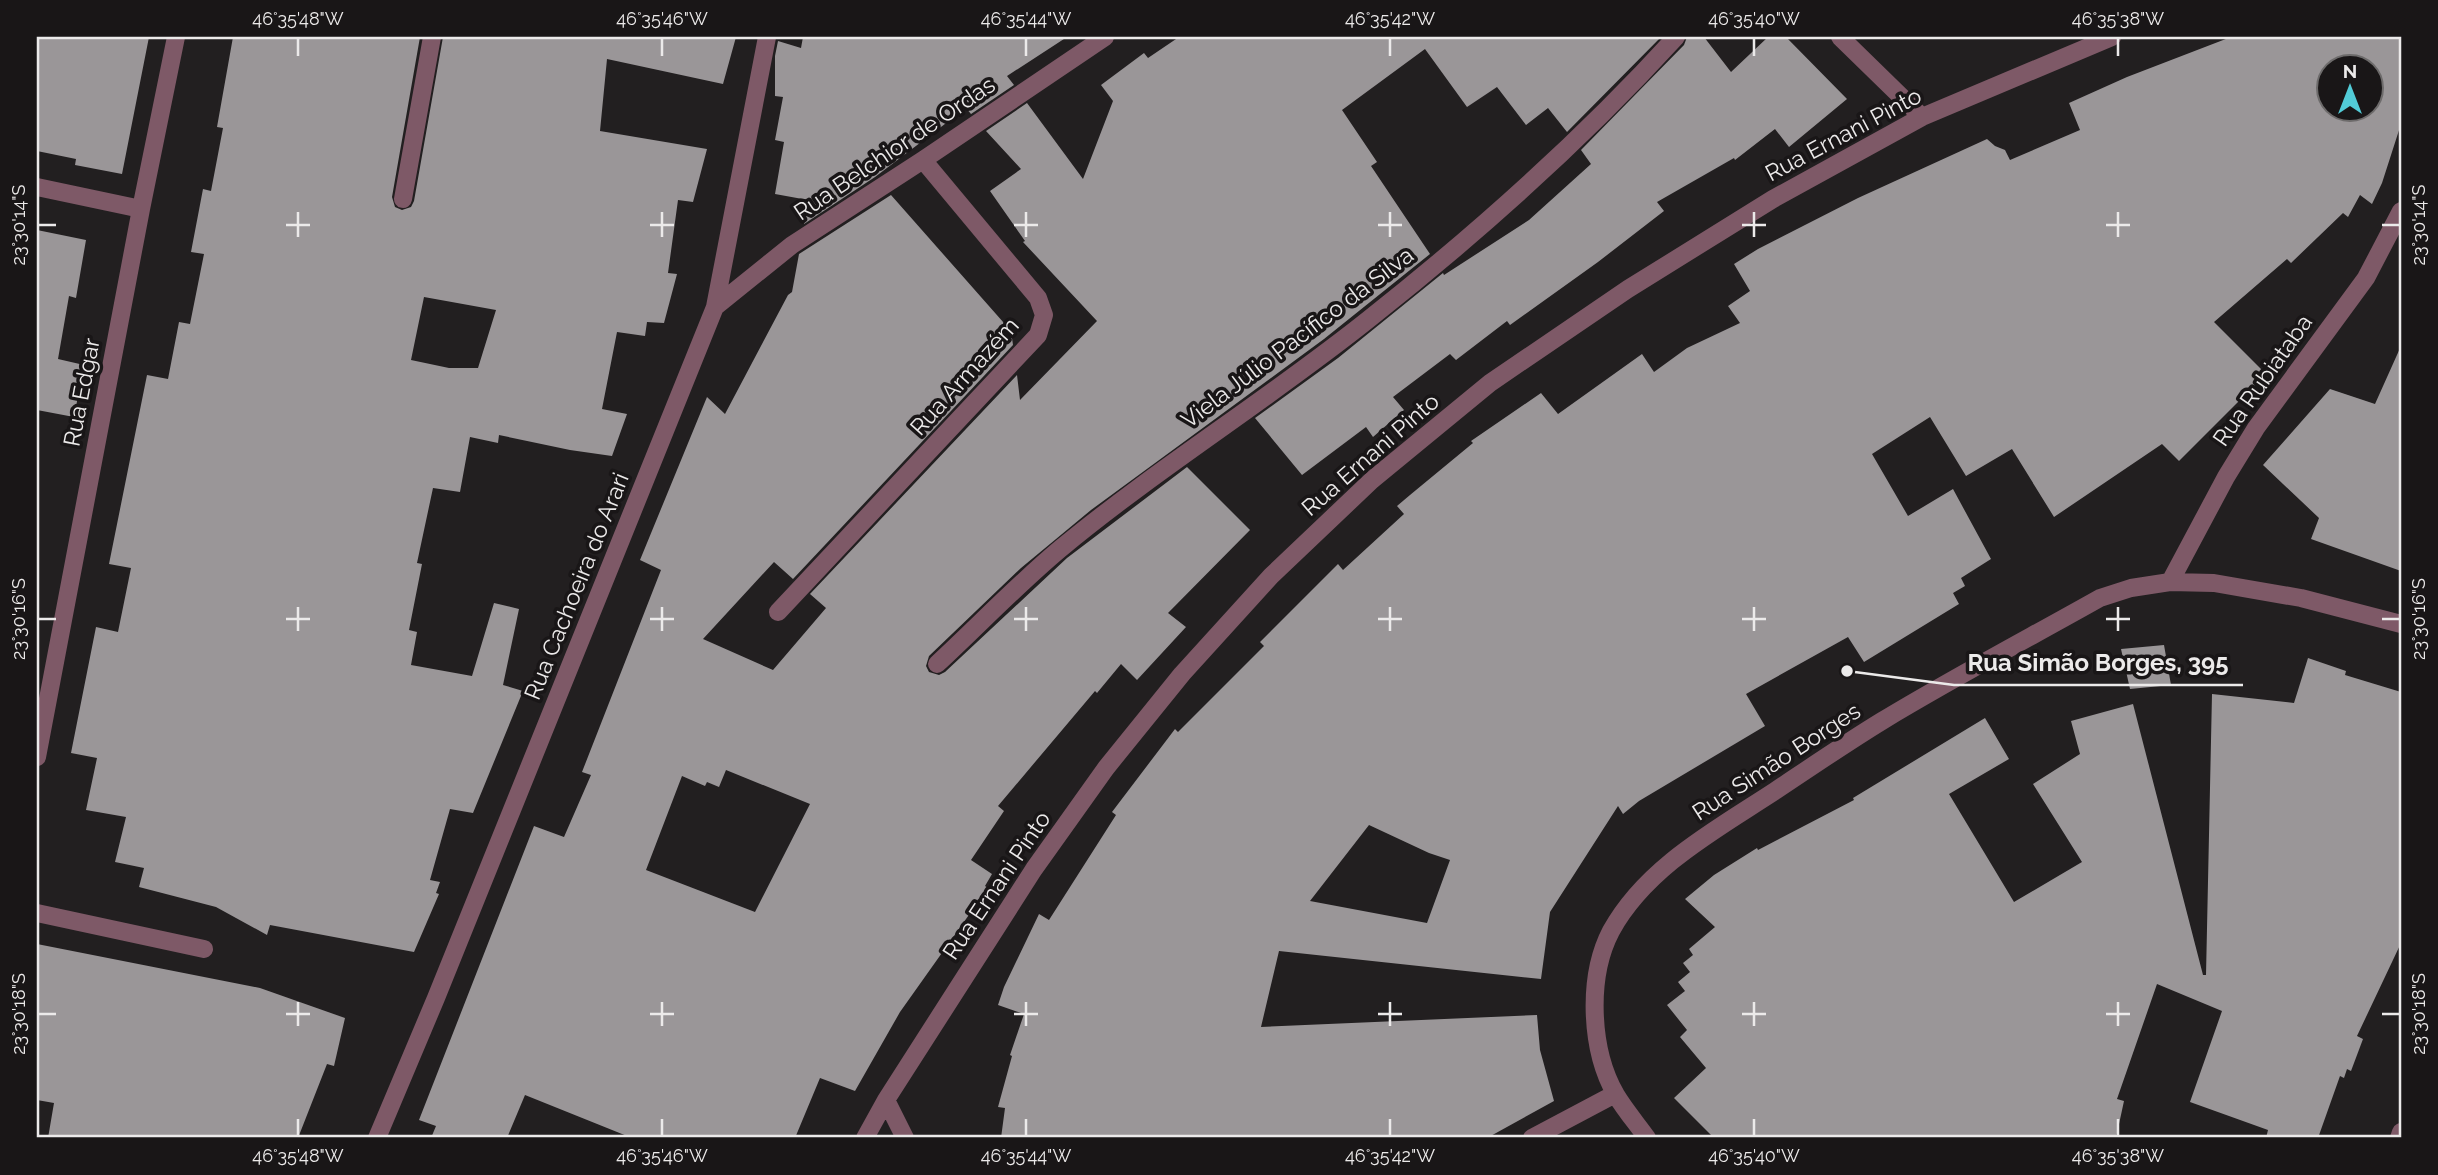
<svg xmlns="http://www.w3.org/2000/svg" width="2438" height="1175" font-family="Raleway,sans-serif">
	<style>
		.building { fill: #9a9698; fill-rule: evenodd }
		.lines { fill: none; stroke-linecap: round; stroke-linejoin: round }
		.minor { stroke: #7e5967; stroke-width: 18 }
		.ticks { fill: none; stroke: #eceaea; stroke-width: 2.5 }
		.labels { text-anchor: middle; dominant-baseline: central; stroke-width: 7; stroke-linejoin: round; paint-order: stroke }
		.street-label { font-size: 23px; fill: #eceaea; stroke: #191617 }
		.leader { fill: none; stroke: #eceaea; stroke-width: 2.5 }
		.callout-dot { fill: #eceaea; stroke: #191617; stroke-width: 2.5 }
		.callout-label { font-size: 24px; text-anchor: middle; font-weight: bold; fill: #eceaea; stroke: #191617; stroke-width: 7; stroke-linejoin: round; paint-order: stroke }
		.neatline { fill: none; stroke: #eceaea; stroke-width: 2.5 }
		.ticks-label { font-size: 18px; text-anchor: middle; fill: #eceaea }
	</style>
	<rect width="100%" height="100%" fill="#221f20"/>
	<path class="building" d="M37,37H149L122,174L75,165L76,159L37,151Z
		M233,37H420L392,197L395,207L402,210L411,207L414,201L443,37H736L723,84L607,59L600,131L707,149L693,202L678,200L668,273L677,274L664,323L647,322L645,336L617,332L602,409L627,414L612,456L570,450L499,435L498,443L470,437L460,492L433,488L417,563L422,564L409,630L417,632L411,665L472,676L494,603L519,609L503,685L523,691L473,813L450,809L430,880L440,882L436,893L439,894L414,952L270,925L267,935L216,907L139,887L144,868L115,862L126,817L86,810L97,758L71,753L96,627L118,632L131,568L109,564L147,375L168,379L179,322L190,324L204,254L191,252L203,189L211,191L223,128L217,127ZM424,297L496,310L478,368H449L411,360Z
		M803,37H1067L1007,76L1014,85L971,114L966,108L875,177L804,224L808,200L775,194L784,142L775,140L783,97L775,96V56L778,41L801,48Z
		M1179,37H1661L1567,132L1548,108L1526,125L1497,87L1467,107L1425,49L1342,110L1377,162L1371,166L1430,254L1324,339L1091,510L1021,568L929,656L926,666L929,672L939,675L945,672L1067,558L1187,467L1250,530L1168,613L1186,627L1137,680L1121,664L1097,693L1095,691L998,806L1004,811L971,860L992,874L985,886L988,888L900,1012L855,1091L820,1078L795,1138H632L525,1095L507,1138H431L436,1126L419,1120L534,826L564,837L591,775L582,772L661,570L640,560L707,397L725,414L788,295L792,292L799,254L891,195L1011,331L1013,345L793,579L774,562L703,639L773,670L826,608L810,594L1017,375L1020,400L1097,321L1023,242L1025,241L990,191L1021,169L986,131L1027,103L1083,179L1113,101L1101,85L1144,53L1148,58ZM726,770L810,804L755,912L646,870L682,776L705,786L707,782L719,787Z
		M1687,37H1704L1731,72L1768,37H1786L1847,99L1789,147L1775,129L1735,160L1734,158L1657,202L1664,211L1598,262L1510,325L1507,321L1456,360L1450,354L1393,397L1404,410L1373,437L1366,427L1302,475L1255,418L1338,358L1443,273L1444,275L1529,220L1591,164L1581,150L1684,45Z
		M2231,37H2401V124L2382,183L2372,204L2360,195L2348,217L2343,213L2291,263L2287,259L2214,322L2266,374L2179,461L2162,444L2054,517L2012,449L1966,476L1930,417L1872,454L1908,516L1953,489L1991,559L1961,578L1965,586L1953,593L1959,604L1864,662L1848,637L1746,694L1765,726L1639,801L1623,814L1618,806L1550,912L1541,979L1279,951L1261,1027L1537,1015L1540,1050L1554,1101L1487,1138H1001L1005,1108L998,1107L1012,1056L1010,1055L1024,1014L998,1005L1004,987L1039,914L1049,920L1116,815L1112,812L1175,729L1178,732L1264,646L1260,642L1338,564L1343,570L1404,514L1397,506L1410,495L1473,443L1471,441L1541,393L1558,414L1642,354L1654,372L1687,348L1740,323L1728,306L1750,291L1734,264L1758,249L1858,198L1987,139L1995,146L2005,150L2010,160L2080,130L2069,103L2127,77ZM2329,66H2371V108H2329ZM1369,825L1429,853L1450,860L1427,923L1310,901Z
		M37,230L86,240L76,298L69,296L58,359L84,365L74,417L37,410Z
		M2401,346V571L2311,539L2319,518L2263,465L2330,389L2375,404Z
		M2164,645L2171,685L2130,689L2121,649Z
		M2308,658L2346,671L2345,675L2401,692V943L2357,1036L2363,1039L2351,1071L2347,1069L2344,1078L2340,1076L2318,1138H2266L2268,1130L2190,1102L2222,1011L2157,984L2117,1099L2124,1101L2116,1138H1714L1674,1098L1706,1068L1680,1037L1687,1030L1667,1005L1685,991L1678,982L1690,972L1683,963L1693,955L1689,949L1715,927L1685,899L1714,875L1757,848L1758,850L1854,800L1853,798L1985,718L2009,759L1949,794L2014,902L2082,862L2033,784L2080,754L2071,721L2133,704L2203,975H2206L2212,694L2294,703Z
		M37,944L260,988L345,1018L334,1066L327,1064L298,1138H48L54,1103L37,1100Z"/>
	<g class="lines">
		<path class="minor" d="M1840,37L1922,117
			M37,187L141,209
			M403,199L432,37
			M715,307L792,245L923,160L1105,37
			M2170,582L2226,477L2256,428L2366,278L2401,211
			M778,612L1038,335L1044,315L1038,298L923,160
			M937,664C978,626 1017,585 1060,549C1159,467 1269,399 1369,319C1479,232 1582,140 1676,37
			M37,757L141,209L176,37
			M37,913L204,949
			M886,1100L905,1138
			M377,1138L436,998L715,307L767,37
			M865,1138L886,1100L1034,869L1106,768L1182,674L1271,576L1372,480L1490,383L1628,289L1773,199L1922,117L2112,37
			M1532,1138L1615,1094
			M1647,1138C1637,1124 1625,1110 1616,1095C1590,1050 1587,977 1611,931C1646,867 1717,829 1775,791C1811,767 1846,743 1882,721C1953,678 2027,639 2100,598L2131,588L2170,582L2214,583L2301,598L2401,624
			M2399,1138L2401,1132"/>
	</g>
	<path class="ticks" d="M298,38V56M662,38V56M1026,38V56M1390,38V56M1754,38V56M2118,38V56M298,212V237M662,212V237M1026,212V237M1390,212V237M1754,212V237M2118,212V237M38,225H56M286,225H310M650,225H674M1014,225H1038M1378,225H1402M1742,225H1766M2106,225H2130M2382,225H2400M298,607V631M662,607V631M1026,607V631M1390,607V631M1754,607V631M2118,607V631M38,619H56M286,619H310M650,619H674M1014,619H1038M1378,619H1402M1742,619H1766M2106,619H2130M2382,619H2400M298,1002V1026M662,1002V1026M1026,1002V1026M1390,1002V1026M1754,1002V1026M2118,1002V1026M38,1014H56M286,1014H310M650,1014H674M1014,1014H1038M1378,1014H1402M1742,1014H1766M2106,1014H2130M2382,1014H2400M298,1119V1136M662,1119V1136M1026,1119V1136M1390,1119V1136M1754,1119V1136M2118,1119V1136"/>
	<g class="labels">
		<g class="street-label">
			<text transform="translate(1843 134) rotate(-28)">Rua Ernani Pinto</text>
			<text transform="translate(894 148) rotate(-34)">Rua Belchior de Ordas</text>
			<text transform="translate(1297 337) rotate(-37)">Viela Júlio Pacífico da Silva</text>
			<text transform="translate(964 376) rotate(-48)">Rua Armazém</text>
			<text transform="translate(2262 380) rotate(-55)">Rua Rubiataba</text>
			<text transform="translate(81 392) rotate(-79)">Rua Edgar</text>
			<text transform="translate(1370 454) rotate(-41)">Rua Ernani Pinto</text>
			<text transform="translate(576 586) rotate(-68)">Rua Cachoeira do Arari</text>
			<text transform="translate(1776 761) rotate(-33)">Rua Simão Borges</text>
			<text transform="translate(996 885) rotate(-56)">Rua Ernani Pinto</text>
		</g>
	</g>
	<path class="leader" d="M1847 671L1954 685H2243"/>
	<circle class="callout-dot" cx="1847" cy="671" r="7"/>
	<g class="callout-label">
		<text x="2098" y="671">Rua Simão Borges, 395</text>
	</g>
	<rect width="2438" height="1175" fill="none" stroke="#191617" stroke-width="77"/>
	<g transform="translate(2350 88)"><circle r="33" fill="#191617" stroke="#6d6b6b" stroke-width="2"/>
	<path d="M0-5L12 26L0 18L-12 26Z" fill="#52cbd7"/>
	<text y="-10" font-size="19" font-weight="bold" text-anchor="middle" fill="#eceaea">N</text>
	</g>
	<rect x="38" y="38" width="2362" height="1098" class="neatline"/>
	<g class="ticks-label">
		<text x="298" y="25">46°35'48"W</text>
		<text x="662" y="25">46°35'46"W</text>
		<text x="1026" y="25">46°35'44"W</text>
		<text x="1390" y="25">46°35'42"W</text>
		<text x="1754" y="25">46°35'40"W</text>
		<text x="2118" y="25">46°35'38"W</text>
		<text transform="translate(19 225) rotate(-90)" y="6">23°30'14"S</text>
		<text transform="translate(2419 225) rotate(-90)" y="6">23°30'14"S</text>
		<text transform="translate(19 619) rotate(-90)" y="6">23°30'16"S</text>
		<text transform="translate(2419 619) rotate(-90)" y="6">23°30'16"S</text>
		<text transform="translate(19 1014) rotate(-90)" y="6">23°30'18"S</text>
		<text transform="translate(2419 1014) rotate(-90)" y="6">23°30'18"S</text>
		<text x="298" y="1162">46°35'48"W</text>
		<text x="662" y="1162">46°35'46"W</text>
		<text x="1026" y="1162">46°35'44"W</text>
		<text x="1390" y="1162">46°35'42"W</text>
		<text x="1754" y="1162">46°35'40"W</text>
		<text x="2118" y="1162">46°35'38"W</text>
	</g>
</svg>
